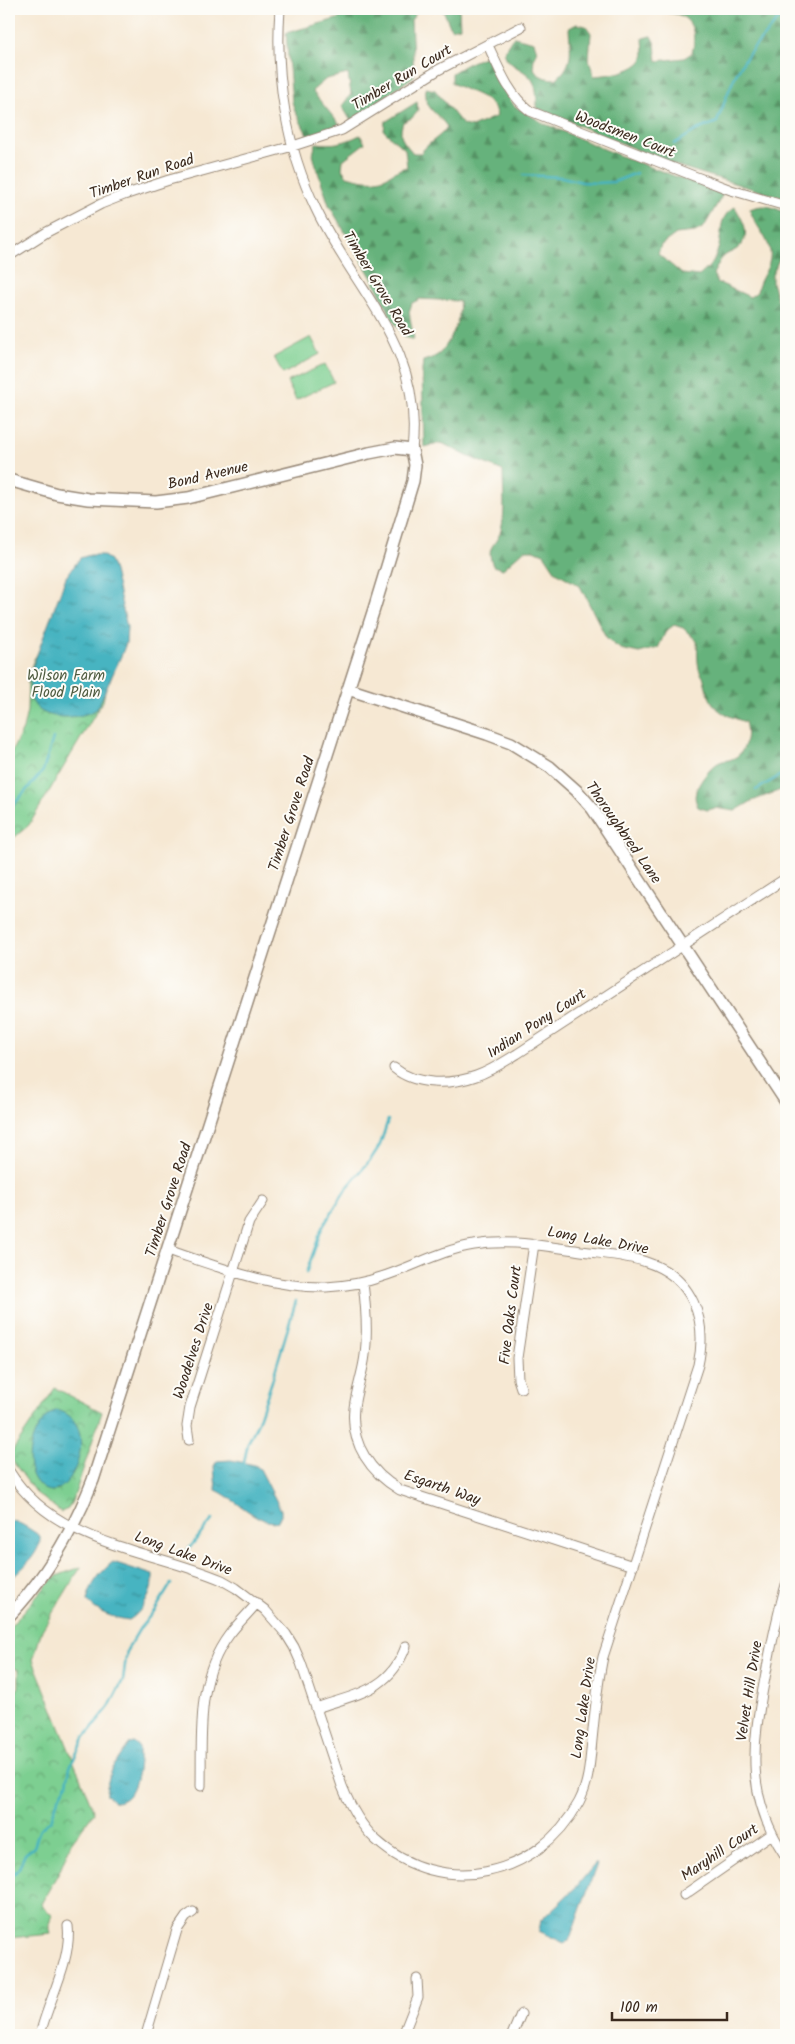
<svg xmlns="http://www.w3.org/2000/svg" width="795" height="2044" font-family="Kalam,sans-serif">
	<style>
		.forest { fill: url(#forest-firs); stroke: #506e4c }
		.park { fill: url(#park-crowns); stroke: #5c7c58 }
		.pitch { fill: #7dcf91; stroke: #5c7c58 }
		.water { fill: url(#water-ripples); stroke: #406f70 }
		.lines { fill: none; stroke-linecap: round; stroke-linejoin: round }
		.stream { stroke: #46b4c1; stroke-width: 2.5 }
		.minor-casing { stroke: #988978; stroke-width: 11 }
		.tertiary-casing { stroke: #988978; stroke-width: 14 }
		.minor { stroke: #fff; stroke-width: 9 }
		.tertiary { stroke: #fff; stroke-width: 11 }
		.labels { text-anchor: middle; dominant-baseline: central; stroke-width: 4; stroke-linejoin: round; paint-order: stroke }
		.street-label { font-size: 15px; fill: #3b2a1e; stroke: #fdfcf7 }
		.park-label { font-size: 15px; fill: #4f5c40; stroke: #fdfcf7 }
	</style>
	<defs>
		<pattern id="forest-firs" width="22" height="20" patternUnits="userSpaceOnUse" patternTransform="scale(1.25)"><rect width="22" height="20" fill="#66b27b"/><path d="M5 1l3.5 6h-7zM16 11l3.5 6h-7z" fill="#559164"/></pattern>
		<pattern id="park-crowns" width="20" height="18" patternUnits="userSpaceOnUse" patternTransform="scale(1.25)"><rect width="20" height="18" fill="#7dcf91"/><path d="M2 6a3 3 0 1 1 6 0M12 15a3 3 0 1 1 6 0" fill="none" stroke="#68a876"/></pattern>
		<pattern id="water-ripples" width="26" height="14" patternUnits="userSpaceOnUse" patternTransform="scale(1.25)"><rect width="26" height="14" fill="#46b4c1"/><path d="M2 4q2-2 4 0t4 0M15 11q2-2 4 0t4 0" fill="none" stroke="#3c939c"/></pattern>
	</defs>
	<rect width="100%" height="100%" fill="#fdfcf7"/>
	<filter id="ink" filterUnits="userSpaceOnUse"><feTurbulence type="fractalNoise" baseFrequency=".02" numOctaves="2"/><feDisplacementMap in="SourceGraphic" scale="10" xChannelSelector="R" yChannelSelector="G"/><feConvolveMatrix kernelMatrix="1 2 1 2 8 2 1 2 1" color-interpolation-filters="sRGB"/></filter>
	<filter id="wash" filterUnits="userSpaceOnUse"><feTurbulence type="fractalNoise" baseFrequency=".0096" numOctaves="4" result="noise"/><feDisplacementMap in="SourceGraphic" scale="20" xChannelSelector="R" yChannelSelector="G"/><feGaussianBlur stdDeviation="1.12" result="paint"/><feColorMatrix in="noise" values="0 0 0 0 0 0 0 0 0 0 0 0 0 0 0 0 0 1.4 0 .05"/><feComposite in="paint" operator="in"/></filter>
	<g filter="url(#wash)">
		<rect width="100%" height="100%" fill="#f6e8d3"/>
		<path class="forest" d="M349,9H424L417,12L411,20L414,76L351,121L342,106L351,94L348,74L326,79L312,91L340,125L308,136L295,111L292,102L286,33L340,18Z
			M439,9H459L460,27L451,29L444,12Z
			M662,9H786V199L671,164L537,108C537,99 537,84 530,77C521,67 509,67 504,53L508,44L514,37L534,42L537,51C528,69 537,79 556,79C575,64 570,50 569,28L577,24L586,26L591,33L589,59L594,76C608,75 636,72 643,58C645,53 643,44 643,38L651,36L655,44L657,61L684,58L692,53C696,38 695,19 676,14C670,13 667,14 662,9Z
			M486,56L514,106L545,124L618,155L723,194L704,227L695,232L676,234L661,245L658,254L682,274L699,276C706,270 713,264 716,255C725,234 715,219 735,207C743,221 753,235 737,249C733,252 727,253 723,257C719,261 716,269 713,274L717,282L750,297L757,292C759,279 768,271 770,259C773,240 754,227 750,209C765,203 773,207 786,213V243L772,275V283L778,301L786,308V788L752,801L735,811L715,808L707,810L698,807C696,802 694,798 696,792C698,783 712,765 720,762C724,760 728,761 732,759C746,754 749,735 745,722C717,712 711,709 704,679C703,676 700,673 699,669C697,660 698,650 697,641L683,628L674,625L666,631L658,648L639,653L621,649L613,644L606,637L580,586L556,572L544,554L533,550H524L503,569L493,566C485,545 496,547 501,530C506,512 503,490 503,471L467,456L442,443L424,447L422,370L423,361C430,359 436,357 441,352C452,339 462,317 459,301L420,299L412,303L409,312L414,340L405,337L393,321L373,280L329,205L315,163L313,154L316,143C334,145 344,143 360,135L365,143L343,160L342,169L347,176C358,179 373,183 384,178C393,174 397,169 407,167L405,149L397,143L384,131L385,122L417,102L418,111L412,118L403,122C398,137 403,141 413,153H421C428,142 440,138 447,127C437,111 424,111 426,88L435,90L463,125L472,127L497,116C493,95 468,93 452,83V73L467,64Z"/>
		<path class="park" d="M45,643L112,657L103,701L29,825L9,842V757L23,729L27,711L28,676L34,659Z
			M55,1388L102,1412L74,1497L68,1509L61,1512L35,1492L9,1456Z
			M81,1567L42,1630L33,1660L94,1812L71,1843L61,1868L41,1904L52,1915L49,1924L51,1934L9,1938V1702L19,1687V1670L9,1666V1628L54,1577Z"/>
		<path class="pitch" d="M311,337L320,354L283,374L274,357Z
			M325,364L334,382L296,400L287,382Z"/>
		<path class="water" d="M90,555H102L110,560L114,571L127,627L126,643L122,654L97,709C82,719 45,722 34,704C29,696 30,683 30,673L66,577L80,558Z
			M56,1410C109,1421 64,1524 35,1480C21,1459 34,1421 56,1410Z
			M231,1460L255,1465L260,1469L281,1510V1516L278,1521C261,1527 233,1497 216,1490L214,1466L217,1461Z
			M9,1520C20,1522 30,1529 40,1536C42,1553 20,1570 9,1581Z
			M113,1562L153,1575C154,1591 142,1613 129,1620C114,1618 97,1613 87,1601C89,1586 102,1570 113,1562Z
			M134,1742L139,1748C140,1764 137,1802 115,1802L107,1795C105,1775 119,1758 130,1743Z
			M595,1864H597L569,1941L564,1943L539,1931L541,1920L577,1886Z"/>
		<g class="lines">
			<path class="stream" d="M674,144L697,130L717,122C726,99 733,75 748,55C760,38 776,26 785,9
				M523,175L562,177L582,182L596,183L614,182L636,173
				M756,790L786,772
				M9,810L43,771L53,738
				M306,1273L322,1228L346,1189L371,1159L380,1145L388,1120
				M244,1462L248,1443L258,1422L272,1381L296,1301
				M187,1551L213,1519
				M9,1880L19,1868L25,1854L34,1847L40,1829L51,1820L58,1799L67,1784L70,1767L84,1738L109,1707L123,1680L127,1650L140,1628L155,1610L171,1584"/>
		</g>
	</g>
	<g filter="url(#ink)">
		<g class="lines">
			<g class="minor-casing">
				<path id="minor" d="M280,9C275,76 286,147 316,209C356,293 424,346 412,450
					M488,45C499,69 509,95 530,111L694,176L731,190L786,206
					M9,256L47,232L101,204L124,195L169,180L293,146L342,130L438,70L521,27
					M394,1068C416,1086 451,1085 476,1076C491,1071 504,1062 517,1054L786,878
					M363,1283C366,1307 368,1331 365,1355C363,1373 356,1390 354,1408C350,1444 371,1473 400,1490L633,1566
					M521,1388L518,1379L517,1358L534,1244
					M189,1440L187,1426L190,1407L249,1222L263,1201
					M9,1471C55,1545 149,1549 222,1580L236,1588L265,1610L286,1634L294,1647L301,1663L342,1786C350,1806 360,1825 376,1840C441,1899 538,1878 579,1802C589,1783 590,1761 592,1740C595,1712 597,1684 603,1657L698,1365C708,1320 693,1277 646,1262C624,1254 598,1254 575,1250C542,1246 508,1239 474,1245C441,1250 413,1267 381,1277C364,1283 344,1286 326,1287C271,1288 219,1267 168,1250
					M786,1585C777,1616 771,1646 765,1678C752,1746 745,1796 786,1857
					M316,1708C356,1694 390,1691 406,1646
					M201,1786C202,1734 196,1679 229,1635C237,1624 248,1614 257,1603
					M684,1895L772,1834
					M40,2035C48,2001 72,1960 68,1926
					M146,2035L177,1930L186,1917L193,1912
					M403,2035L418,1997L417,1979
					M512,2035L521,2014"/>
			</g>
			<g class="tertiary-casing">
				<path id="tertiary" d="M9,480L57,494L88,499L156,502L188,498L369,453L395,448L412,450L415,465L413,481L374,609L93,1480C73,1532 47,1576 9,1616
					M348,689L487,734L511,743L550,767L577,791L592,808L786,1102"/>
			</g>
			<use href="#minor" class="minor"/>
			<use href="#tertiary" class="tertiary"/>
		</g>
	</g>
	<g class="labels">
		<g class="street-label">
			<text transform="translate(402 78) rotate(-31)">Timber Run Court</text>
			<text transform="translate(625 135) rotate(21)">Woodsmen Court</text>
			<text transform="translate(142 177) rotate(-19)">Timber Run Road</text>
			<text transform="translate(377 284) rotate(59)">Timber Grove Road</text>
			<text transform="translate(208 476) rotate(-13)">Bond Avenue</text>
			<text transform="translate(292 814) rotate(-72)">Timber Grove Road</text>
			<text transform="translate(623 833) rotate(55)">Thoroughbred Lane</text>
			<text transform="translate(537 1024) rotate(-33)">Indian Pony Court</text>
			<text transform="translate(169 1200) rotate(-72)">Timber Grove Road</text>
			<text transform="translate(598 1241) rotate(10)">Long Lake Drive</text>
			<text transform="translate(511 1315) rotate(-83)">Five Oaks Court</text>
			<text transform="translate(194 1351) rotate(-72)">Woodelves Drive</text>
			<text transform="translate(442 1488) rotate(19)">Esgarth Way</text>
			<text transform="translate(183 1554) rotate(20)">Long Lake Drive</text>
			<text transform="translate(750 1691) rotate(-81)">Velvet Hill Drive</text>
			<text transform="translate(584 1708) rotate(-82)">Long Lake Drive</text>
			<text transform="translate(720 1853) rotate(-34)">Maryhill Court</text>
		</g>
		<g class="park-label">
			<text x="66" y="676">Wilson Farm<tspan x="66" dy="17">Flood Plain</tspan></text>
		</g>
	</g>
	<rect width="795" height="2044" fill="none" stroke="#fdfcf7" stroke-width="30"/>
	<path d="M612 2012v8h115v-8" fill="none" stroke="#3b2a1e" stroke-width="2.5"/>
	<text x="620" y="2012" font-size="15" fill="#3b2a1e" stroke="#fdfcf7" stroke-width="4" paint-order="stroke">100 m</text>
</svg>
